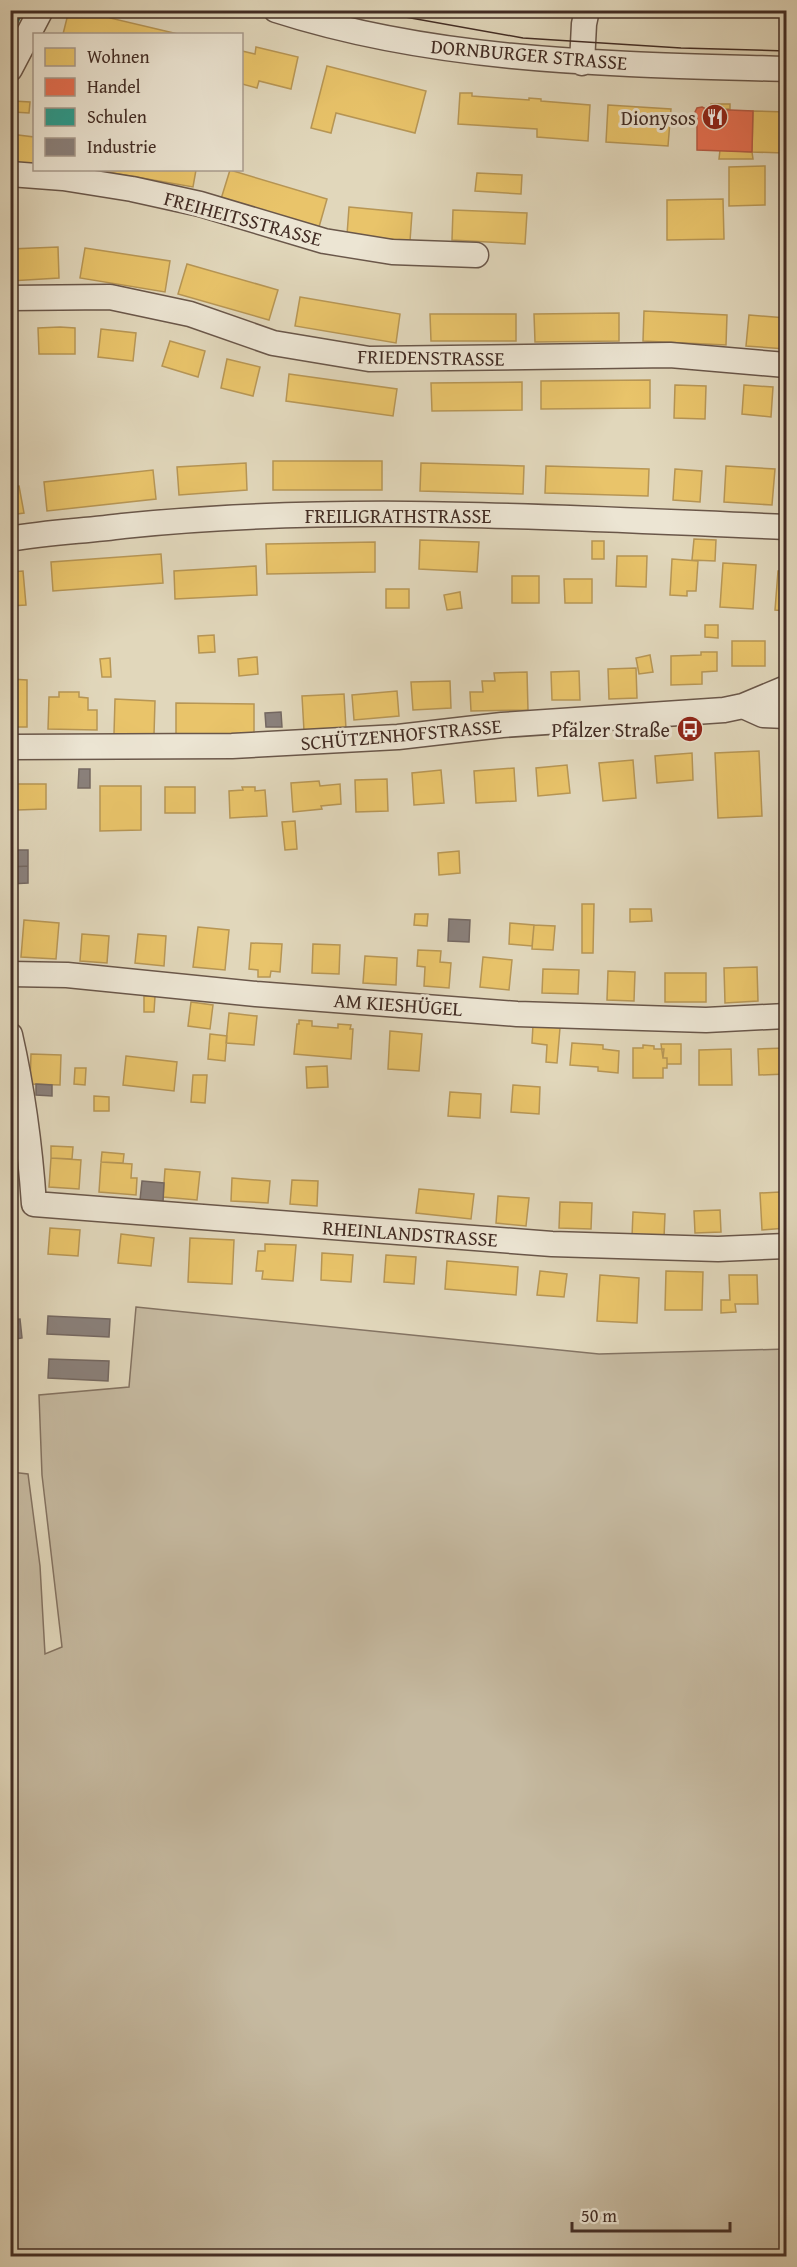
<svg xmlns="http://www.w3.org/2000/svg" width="797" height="2267" font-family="'Gentium Book Plus',serif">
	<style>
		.green { fill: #c6baa1; stroke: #847362; stroke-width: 1.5 }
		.homes { fill: #e9c46a; stroke: #b79655; stroke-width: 1.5 }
		.shops { fill: #e76f51; stroke: #b65b44; stroke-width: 1.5 }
		.schools { fill: #2a9d8f; stroke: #317b6f; stroke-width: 1.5 }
		.industry { fill: #8a817c; stroke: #746862; stroke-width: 1.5 }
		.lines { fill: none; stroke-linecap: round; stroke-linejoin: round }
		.minor-casing { stroke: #6a574a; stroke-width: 27 }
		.minor { stroke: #ece5d3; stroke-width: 24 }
		.tram { stroke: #422c24; stroke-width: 1.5 }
		.labels { text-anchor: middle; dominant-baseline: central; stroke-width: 6; stroke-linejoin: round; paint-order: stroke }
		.street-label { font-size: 20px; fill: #422c24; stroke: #ece5d3 }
		.poi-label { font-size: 20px; fill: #422c24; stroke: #ece5d3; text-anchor: end }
	</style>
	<rect width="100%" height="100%" fill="#e1d7bb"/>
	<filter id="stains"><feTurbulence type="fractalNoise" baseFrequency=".00333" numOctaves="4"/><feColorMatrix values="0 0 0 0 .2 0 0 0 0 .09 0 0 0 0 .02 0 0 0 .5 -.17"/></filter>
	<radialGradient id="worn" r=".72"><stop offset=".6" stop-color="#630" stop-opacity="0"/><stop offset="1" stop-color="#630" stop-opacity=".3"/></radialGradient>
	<path class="green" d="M136,1307L599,1354L786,1349V2256H11V1472L28,1474L40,1566L45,1654L62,1647L42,1475L39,1395L129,1387Z"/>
	<path class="homes" d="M69,10H105L111,12L110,18L178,34H63Z
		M256,47L298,57L291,89L259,81L257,88L242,84V51L255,54Z
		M327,66L426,91L415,133L336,113L331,133L311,128Z
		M460,93H472V96L529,100V98L541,99V101L590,105L588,141L537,137V129L458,124Z
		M13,101L30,102L29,113L13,112Z
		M711,104H730V109H711Z
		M608,105L671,109L668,146L606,142Z
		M753,111L786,112L784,153L752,152Z
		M10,134L34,137V167L10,165Z
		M720,150L752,152L753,159H719Z
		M765,166V205L729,206V167Z
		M96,170H196L193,187Z
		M230,170L327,199L319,227L221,199Z
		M477,173L522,175L521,194L475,191Z
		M723,199L724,239L667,240V200Z
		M349,207L412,213L410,241L347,235Z
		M453,210L527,213L525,244L452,240Z
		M58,247L59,278L10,281V249Z
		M85,248L170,261L165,292L80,278Z
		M187,264L278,290L269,320L178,294Z
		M300,297L400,314L396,343L295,326Z
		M644,311L727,315L726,345L643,341Z
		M619,313V341L535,342L534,314Z
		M430,314H516V341H431Z
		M749,315L786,318V349L746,346Z
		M60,327L75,328V354H39L38,328Z
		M101,329L136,333L133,361L98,357Z
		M170,341L205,351L198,377L162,366Z
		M227,359L260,367L253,396L221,388Z
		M289,374L397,389L393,416L286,401Z
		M650,380V408L541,409V381Z
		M522,382V410L432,411L431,383Z
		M675,385L706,386L705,419L674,418Z
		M744,385L773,387L771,417L742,414Z
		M273,461H382V490H273Z
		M246,463L247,490L179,495L177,467Z
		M421,463L524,466L523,494L420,491Z
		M546,466L649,469L648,496L545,493Z
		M726,466L775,469L772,505L724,502Z
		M675,469L702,471L700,502L673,500Z
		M153,470L156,499L47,511L44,482Z
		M19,486L24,513L10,515V487Z
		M694,539L716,540L715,561L692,560Z
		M420,540L479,542L477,572L419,569Z
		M592,541H604V559H592Z
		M375,542V572L267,574L266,544Z
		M161,554L163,583L53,591L51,562Z
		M617,556H647L646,587L616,586Z
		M672,559L698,561L696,591H687V596L670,595Z
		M723,563L756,565L753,609L720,607Z
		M256,566L257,595L175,599L174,571Z
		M23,571L26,605L10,606V572Z
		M778,571H786V611L775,610Z
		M512,576H539V603H512Z
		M564,579H592V603H565Z
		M386,589H409V608H386Z
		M460,592L462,608L447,610L444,595Z
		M705,625H718V638L705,637Z
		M214,635L215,652L199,653L198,636Z
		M732,641H765V666H732Z
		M701,652H717V671L702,672V684L671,685V656L701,655Z
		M650,655L653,672L639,674L636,658Z
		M257,657L258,674L239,676L238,659Z
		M110,658L111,677H102L100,659Z
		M636,668L637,698L609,699L608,669Z
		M579,671L580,700H552L551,672Z
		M527,672L528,710L471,711L470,692H483L482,681H495L494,673Z
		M10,679L27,680V727H10Z
		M450,681L451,708L413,710L411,682Z
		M397,691L399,716L354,720L352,695Z
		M59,692H79V697L88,698V710H97V730L48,729L49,697H59Z
		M344,694L346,729L304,731L302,696Z
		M115,699L155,701L154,735L114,734Z
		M176,703L254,704V737L176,736Z
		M759,751L762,816L718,818L715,753Z
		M692,753L693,780L657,783L655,756Z
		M633,760L636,798L603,801L599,763Z
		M567,765L570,793L538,796L536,768Z
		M514,768L516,801L476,803L474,771Z
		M441,770L444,803L414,805L412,773Z
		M387,779L388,811L356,812L355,780Z
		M319,781L320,786L340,784L341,804L321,806L322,809L293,812L291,783Z
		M17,784H46V809L17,810Z
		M100,786H141V830L100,831Z
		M165,787H195V813H165Z
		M242,787H255V791L265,790L267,816L230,818L229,791L243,790Z
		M295,821L297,849L285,850L282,822Z
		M459,851L460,873L439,875L438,853Z
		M582,904H594L593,953H582Z
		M630,909H651L652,921L630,922Z
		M415,914H428L427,926L414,925Z
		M24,920L59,923L56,959L21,957Z
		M510,923L534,925L532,946L509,944Z
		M534,925L555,926L553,950L532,949Z
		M198,927L229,930L225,970L193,967Z
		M82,934L109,936L107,963L80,961Z
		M138,934L166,936L164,966L135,963Z
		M251,943L282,944L280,972L271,971L270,977H258V970L249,969Z
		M313,944L340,945L339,974L312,973Z
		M418,950L441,951L440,962L451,963L449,988L424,986L425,967L417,966Z
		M365,956L397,958L396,985L363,983Z
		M483,957L512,960L509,990L480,987Z
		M757,967L758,1001L725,1003L724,968Z
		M543,969L579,970L578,994L542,993Z
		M608,971L635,972L634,1001L607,1000Z
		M665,973H706V1002H665Z
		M144,996H155L154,1012H144Z
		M191,1002L213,1005L210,1029L188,1026Z
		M229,1013L257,1016L254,1045L226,1043Z
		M299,1020L312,1021V1026L338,1028V1024L351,1025L350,1029H353L351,1059L294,1054L297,1024H299Z
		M533,1025L560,1028L557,1063L546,1062L547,1045L532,1043Z
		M390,1031L422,1034L419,1071L388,1069Z
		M210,1034L227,1036L225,1061L208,1059Z
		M785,1042L786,1074L759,1075L758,1049L786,1048Z
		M572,1043L603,1045V1049L619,1051L618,1073L598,1071V1067L570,1065Z
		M661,1044H681V1064H667V1058H663Z
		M643,1045L654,1046V1049H664L663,1058H667V1068H663V1078H633V1048H643Z
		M731,1049L732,1085H699V1050Z
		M31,1054L61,1055L60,1085L30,1084Z
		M126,1056L177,1062L174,1091L123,1085Z
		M327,1066L328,1087L307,1088L306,1067Z
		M75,1068H86L85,1085L74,1084Z
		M193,1075H207L205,1103L191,1102Z
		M513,1085L540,1087L539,1114L511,1112Z
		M450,1092L481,1094L480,1118L448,1116Z
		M94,1096L109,1097V1111H94Z
		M51,1146L73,1147L72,1159L51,1158Z
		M102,1152L124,1154L123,1163L101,1162Z
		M51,1158L81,1160L79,1189L49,1187Z
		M101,1162L132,1164L131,1178H137L136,1195L99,1192Z
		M165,1169L200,1172L197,1200L163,1197Z
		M232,1178L270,1181L268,1203L231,1201Z
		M292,1180L318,1181L317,1206L290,1204Z
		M419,1189L474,1194L471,1219L416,1213Z
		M780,1192L781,1204L786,1203V1228L762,1230L760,1193Z
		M498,1196L529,1198L526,1226L496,1223Z
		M560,1202L592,1203L591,1229L559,1228Z
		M720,1210L721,1232L695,1233L694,1211Z
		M633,1212L665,1214L664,1238L632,1237Z
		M50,1228L80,1230L78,1256L48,1254Z
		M121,1234L154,1238L151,1266L118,1263Z
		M190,1238L234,1240L232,1284L188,1282Z
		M265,1244L296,1245L293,1281L262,1279L263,1271H256L258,1251H265Z
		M322,1253L353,1255L351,1282L321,1280Z
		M386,1255L416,1257L414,1284L384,1282Z
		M447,1261L518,1267L516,1295L445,1289Z
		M540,1271L567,1274L564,1297L537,1295Z
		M666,1271L703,1272L702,1310H665Z
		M600,1275L639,1278L637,1323L597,1321Z
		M729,1275H757L758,1304H735L736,1312L721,1313V1300H730Z"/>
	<path class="shops" d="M702,107L706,109L753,111L752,152L697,150V118L695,112L697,108Z"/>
	<path class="schools" d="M10,10H24L13,32L10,30Z"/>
	<path class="industry" d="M281,712L282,727H266L265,713Z
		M79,769H90V788H78Z
		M10,850H28V866L10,867Z
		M28,866V883L10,884V867Z
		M449,919L470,920L469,942L448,941Z
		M36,1084L52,1085V1096L36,1095Z
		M142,1181L164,1183L163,1202L140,1200Z
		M48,1316L110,1319L109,1337L47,1334Z
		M20,1319L22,1338L10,1340V1320Z
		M49,1359L109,1361L108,1381L48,1378Z"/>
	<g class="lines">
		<g class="minor-casing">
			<path id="minor" d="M276,10C441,63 615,64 786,69
				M582,63L584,24L587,10
				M10,69L41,10
				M10,174L63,178L132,189L200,204L324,241L392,252L476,255
				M10,298L110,297L190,314L273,343L369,359L670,355L786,365
				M10,539C48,532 86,531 123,526C344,503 565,518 786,527
				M743,706L763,715L786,716
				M10,747L232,746L398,737L502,725L724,710L743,706L786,688
				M10,974L67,975L256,994L517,1014L706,1020L786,1016
				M10,1035C23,1092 30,1146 34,1204L552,1244L718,1249L786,1246"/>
		</g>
		<use href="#minor" class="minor"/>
		<path class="tram" d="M366,10L523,38L681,48L786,51
			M415,10L437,15"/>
	</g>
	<defs>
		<g id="restaurant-disc" transform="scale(1.35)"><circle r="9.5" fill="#8f2418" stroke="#ece5d3"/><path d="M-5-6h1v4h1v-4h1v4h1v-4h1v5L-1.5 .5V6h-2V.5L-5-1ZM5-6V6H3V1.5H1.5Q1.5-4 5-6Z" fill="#fff"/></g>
		<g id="bus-disc" transform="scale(1.35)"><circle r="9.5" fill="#8f2418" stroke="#ece5d3"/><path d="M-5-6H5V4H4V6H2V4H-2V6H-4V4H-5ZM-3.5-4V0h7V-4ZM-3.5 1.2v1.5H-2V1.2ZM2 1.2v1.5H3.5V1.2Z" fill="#fff"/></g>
	</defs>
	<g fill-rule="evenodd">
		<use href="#restaurant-disc" x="715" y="117"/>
		<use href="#bus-disc" x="690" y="729"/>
	</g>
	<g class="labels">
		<g class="street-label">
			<text transform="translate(529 54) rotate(5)">DORNBURGER STRASSE</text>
			<text transform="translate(243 218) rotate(15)">FREIHEITSSTRASSE</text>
			<text transform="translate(431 357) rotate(1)">FRIEDENSTRASSE</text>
			<text x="398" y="515">FREILIGRATHSTRASSE</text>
			<text transform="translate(401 734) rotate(-5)">SCHÜTZENHOFSTRASSE</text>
			<text transform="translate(398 1004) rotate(4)">AM KIESHÜGEL</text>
			<text transform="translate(410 1233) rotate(4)">RHEINLANDSTRASSE</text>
		</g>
		<g class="poi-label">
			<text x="696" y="117">Dionysos</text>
			<text x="670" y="729">Pfälzer Straße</text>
		</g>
	</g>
	<rect width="797" height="2267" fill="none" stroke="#e1d7bb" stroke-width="36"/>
	<rect x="12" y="12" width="773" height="2243" fill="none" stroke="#422c24" stroke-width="3"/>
	<rect x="18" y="18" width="761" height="2231" fill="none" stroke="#422c24" stroke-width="1.5"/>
	<rect x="33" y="33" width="210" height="138" fill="#ece5d3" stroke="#a89b8d" stroke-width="1.5"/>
	<rect x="45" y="48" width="30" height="18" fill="#e9c46a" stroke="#a89b8d" stroke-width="1.5"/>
	<text x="87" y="63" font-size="18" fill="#422c24">Wohnen</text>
	<rect x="45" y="78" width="30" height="18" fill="#e76f51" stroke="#a89b8d" stroke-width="1.5"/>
	<text x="87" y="93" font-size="18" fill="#422c24">Handel</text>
	<rect x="45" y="108" width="30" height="18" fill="#2a9d8f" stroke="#a89b8d" stroke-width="1.5"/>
	<text x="87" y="123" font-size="18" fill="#422c24">Schulen</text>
	<rect x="45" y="138" width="30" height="18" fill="#8a817c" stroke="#a89b8d" stroke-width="1.5"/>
	<text x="87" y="153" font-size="18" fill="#422c24">Industrie</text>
	<path d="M572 2222v9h158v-9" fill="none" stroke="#422c24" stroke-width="3"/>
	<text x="581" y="2222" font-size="18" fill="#422c24" stroke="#ece5d3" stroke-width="4.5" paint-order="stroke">50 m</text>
	<rect width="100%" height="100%" filter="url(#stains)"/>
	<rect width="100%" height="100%" fill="url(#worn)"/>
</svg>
